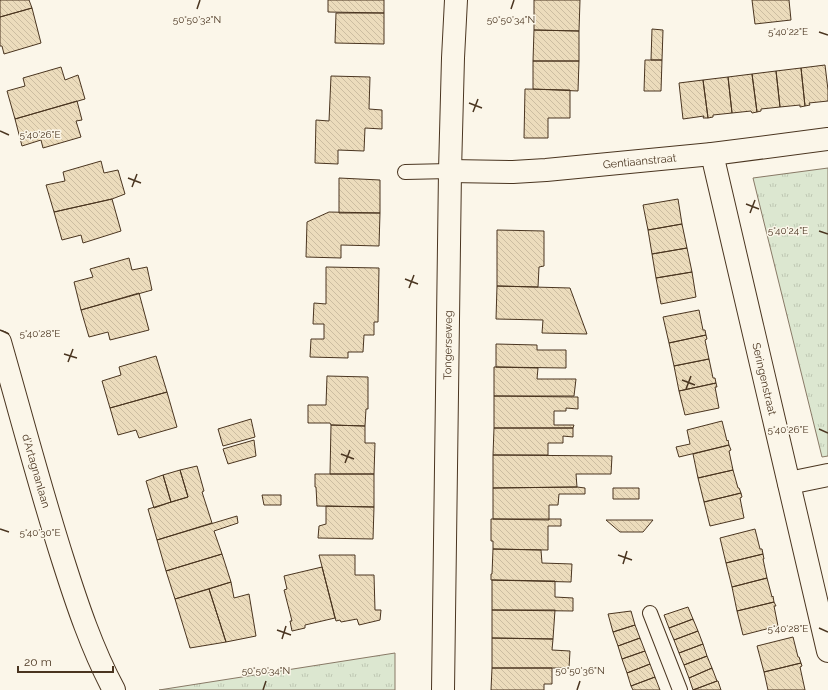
<svg xmlns="http://www.w3.org/2000/svg" width="828" height="690" font-family="Raleway,sans-serif">
	<style>
		.grass { fill: url(#grass-tufts); stroke: #887966 }
		.building { fill: url(#building-back-hatch); stroke: #4a3520 }
		.lines { fill: none; stroke-linecap: round; stroke-linejoin: round }
		.service-casing { stroke: #4a3520; stroke-width: 16 }
		.minor-casing { stroke: #4a3520; stroke-width: 24 }
		.primary-casing { stroke: #4a3520; stroke-width: 24 }
		.service { stroke: #fbf6e9; stroke-width: 14 }
		.minor { stroke: #fbf6e9; stroke-width: 22 }
		.primary { stroke: #fbf6e9; stroke-width: 22 }
		.ticks { fill: none; stroke: #4a3520; stroke-width: 1.5 }
		.labels { text-anchor: middle; dominant-baseline: central; stroke-width: 3; stroke-linejoin: round; paint-order: stroke }
		.street-label { font-size: 11px; fill: #4a3520; stroke: #fbf6e9 }
		.ticks-label { font-size: 10px; text-anchor: middle; fill: #4a3520; stroke: #fbf6e9; stroke-width: 3; stroke-linejoin: round; paint-order: stroke }
	</style>
	<defs>
		<pattern id="grass-tufts" width="24" height="20" patternUnits="userSpaceOnUse"><rect width="24" height="20" fill="#dce7d0"/><path d="M3 7l-1-3M5 7V3M7 7l1-3M15 17l-1-3M17 17v-4M19 17l1-3" fill="none" stroke="#bec7b2"/></pattern>
		<pattern id="building-back-hatch" width="6" height="6" patternUnits="userSpaceOnUse"><rect width="6" height="6" fill="#ecdcbc"/><path d="M-1 5l2 2M0 0l6 6M5-1l2 2" fill="none" stroke="#ccbda1"/></pattern>
	</defs>
	<rect width="100%" height="100%" fill="#fbf6e9"/>
	<path class="grass" d="M828,168V456L822,457L753,178Z
		M395,653V690H159Z"/>
	<path class="building" d="M0,0H29L32,8L0,17Z
		M328,0H384V13L328,12Z
		M534,0H580L579,31L534,30Z
		M752,0H789L791,20L755,24Z
		M32,8L41,43L4,54L2,46H0V17Z
		M336,13H384V44L335,43Z
		M652,29L663,30L662,60H651Z
		M534,30L579,31V61H533Z
		M645,60H662L661,91H644Z
		M533,61H579L578,91L533,89Z
		M825,65L828,90V101L809,103L810,105L805,106L801,68Z
		M61,67L65,80L78,75L85,99L15,119L7,91L25,86L23,78Z
		M801,68L805,106L800,107V105L780,107L776,71Z
		M776,71L780,107L761,109V111L757,112L752,74Z
		M752,74L757,112L752,113L751,111L732,113L728,77Z
		M331,76L370,77L369,109L382,110V129L365,128L364,151L338,150V164L315,163L316,120L329,121Z
		M728,77L732,113L713,115V117L708,118L703,80Z
		M703,80L708,118H703L704,116L683,119L679,83Z
		M525,89L570,90V118H548V138H524Z
		M77,101L82,120L76,121L81,137L43,148L41,140L22,146L15,119Z
		M101,161L104,173L118,170L125,194L112,199L54,212L46,185L65,181L63,172Z
		M339,178L380,180V213H339Z
		M112,199L121,231L83,243L81,235L62,240L54,212Z
		M678,199L682,224L648,230L643,205Z
		M329,212L380,213L379,246L341,245V258L306,257L307,222Z
		M682,224L687,248L652,254L648,230Z
		M497,230L544,231V266L539,267L538,287L497,286Z
		M687,248L692,272L656,278L652,254Z
		M129,258L132,270L147,267L152,290L81,310L74,282L93,277L90,269Z
		M326,267L379,268L378,322H374V335H364L363,352H348V358L310,357L311,339H324V324H313L314,303L326,304Z
		M692,272L696,297L661,304L656,278Z
		M497,286L570,288L587,334L542,333L543,320L496,319Z
		M139,293L149,330L110,340L108,332L89,337L81,310Z
		M699,310L703,330H705L706,335L669,343L663,317Z
		M706,335L707,339L705,340L709,359L674,366L669,343Z
		M496,344L537,345V350H566V368L496,367Z
		M156,356L167,392L110,408L102,381L121,375L119,367Z
		M709,359L713,378H715L716,383L679,391L674,366Z
		M494,367L538,368L537,379H576L574,396H494Z
		M327,376L368,377V409H366L365,426L331,425L330,423H308V405H326Z
		M716,383L717,387H715L719,408L685,415L679,391Z
		M167,392L177,427L139,438L136,430L118,435L110,408Z
		M494,396L578,397V409L566,408V411H554V425H574L573,428H494Z
		M251,419L255,437L223,446L218,429Z
		M722,421L727,441L728,440L729,445L679,457L676,447L690,444L687,430Z
		M331,425L365,426V443H375L374,474H330Z
		M494,428H573V437L563,436V443H548V455H493Z
		M254,440L256,456L228,464L223,449Z
		M729,445L731,450L729,451L733,470L698,478L693,454Z
		M493,455L612,456L611,474H576L577,487L493,488Z
		M197,466L204,491L202,492L212,523L157,540L148,509L188,497L180,470Z
		M180,470L188,497L171,502L163,475Z
		M733,470L738,488H739L741,493L704,502L698,478Z
		M315,474H374V507L317,506L316,487H315Z
		M163,475L171,502L154,508L146,481Z
		M577,487L585,488V494H559L558,505H549V520L493,519V488Z
		M613,488H639V499H613Z
		M741,493L742,497L740,498L744,518L710,526L704,502Z
		M262,495H281V505H264Z
		M326,506L374,507L373,539L318,538L319,526L326,524Z
		M237,516L238,523L214,531L222,554L166,571L157,540Z
		M491,519H561V526H548V550L493,549V541H491Z
		M606,520H653L643,532H620Z
		M755,529L760,549H762L763,554L726,563L720,538Z
		M493,549L541,550L542,563L572,564L571,582L491,580V574H492Z
		M222,554L231,582L175,599L166,571Z
		M763,554L764,559H763L767,578L732,587L726,563Z
		M319,555H355V575H374L375,610H381L380,620L359,625L357,619L341,622L340,620L336,621Z
		M322,567L335,618L305,625V628L292,631L290,621H292L284,590L287,589L284,576Z
		M767,578L772,597L773,596L774,602L737,611L732,587Z
		M492,580L555,581V597L573,598V611L492,610Z
		M231,582L234,598L249,594L256,636L226,642L209,589Z
		M209,589L226,642L190,648L175,599Z
		M774,602L776,606H774L778,626L743,635L737,611Z
		M688,607L693,619L669,628L664,615Z
		M492,610H555L553,639L492,638Z
		M631,611L635,625L613,632L608,614Z
		M693,619L698,631L674,640L669,628Z
		M635,625L640,638L618,646L613,632Z
		M698,631L703,644L679,653L674,640Z
		M793,637L798,657H799L801,663L764,672L757,646Z
		M492,638L553,639L552,650L570,651L569,668H492Z
		M640,638L645,651L622,659L618,646Z
		M703,644L707,656L684,665L679,653Z
		M645,651L650,664L627,673L622,659Z
		M707,656L712,668L689,678L684,665Z
		M801,663L802,666L800,667L805,690H768L764,672Z
		M650,664L655,677L631,686L627,673Z
		M492,668H552V684H544V690H491Z
		M712,668L717,681L693,690L689,678Z
		M655,677L660,690H633L631,686Z
		M717,681H718L721,690H693Z"/>
	<g class="lines">
		<g class="service-casing">
			<path id="service" d="M405,172L450,171
				M650,613L680,690"/>
		</g>
		<g class="minor-casing">
			<g id="minor">
				<path id="s1" d="M712,154L828,651"/>
				<path id="s2" d="M450,171L513,172L546,170L712,154L828,139"/>
				<path id="s3" d="M0,342C21,415 40,488 63,560C77,604 92,649 114,690"/>
				<path d="M789,483L828,475"/>
			</g>
		</g>
		<g class="primary-casing">
			<g id="primary">
				<path id="s4" d="M443,690L450,171L453,58L456,0"/>
			</g>
		</g>
		<use href="#service" class="service"/>
		<use href="#minor" class="minor"/>
		<use href="#primary" class="primary"/>
	</g>
	<path class="ticks" d="M197,9L200,0M511,9L514,0M819,32L828,35M469,103L482,108M473,112L478,99M0,131L9,135M128,178L141,183M132,187L137,174M746,204L759,209M750,213L755,200M819,231L828,234M405,279L418,284M409,288L414,275M0,330L9,334M64,354L77,358M68,362L73,349M682,380L695,385M686,389L691,376M819,429L828,433M341,454L354,459M345,463L350,450M0,529L9,532M618,555L632,560M623,564L627,551M819,628L828,632M277,630L291,635M282,639L286,626M263,690L266,681M577,690L580,681"/>
	<g class="labels">
		<g class="street-label">
			<text stroke="none"><textPath href="#s2" startOffset="190">Gentiaanstraat</textPath></text>
			<text stroke="none"><textPath href="#s4" startOffset="345">Tongerseweg</textPath></text>
			<text stroke="none"><textPath href="#s1" startOffset="231">Seringenstraat</textPath></text>
			<text stroke="none"><textPath href="#s3" startOffset="134">d'Artagnanlaan</textPath></text>
		</g>
	</g>
	<g class="ticks-label">
		<text x="197" y="23">50°50'32"N</text>
		<text x="511" y="23">50°50'34"N</text>
		<text x="788" y="35">5°40'22"E</text>
		<text x="40" y="138">5°40'26"E</text>
		<text x="788" y="234">5°40'24"E</text>
		<text x="40" y="337">5°40'28"E</text>
		<text x="788" y="433">5°40'26"E</text>
		<text x="40" y="536">5°40'30"E</text>
		<text x="788" y="632">5°40'28"E</text>
		<text x="266" y="674">50°50'34"N</text>
		<text x="580" y="674">50°50'36"N</text>
	</g>
	<path d="M18 666v6h95v-6" fill="none" stroke="#4a3520" stroke-width="2"/>
	<text x="24" y="666" font-size="12" fill="#4a3520" stroke="#fbf6e9" stroke-width="3" paint-order="stroke">20 m</text>
</svg>
